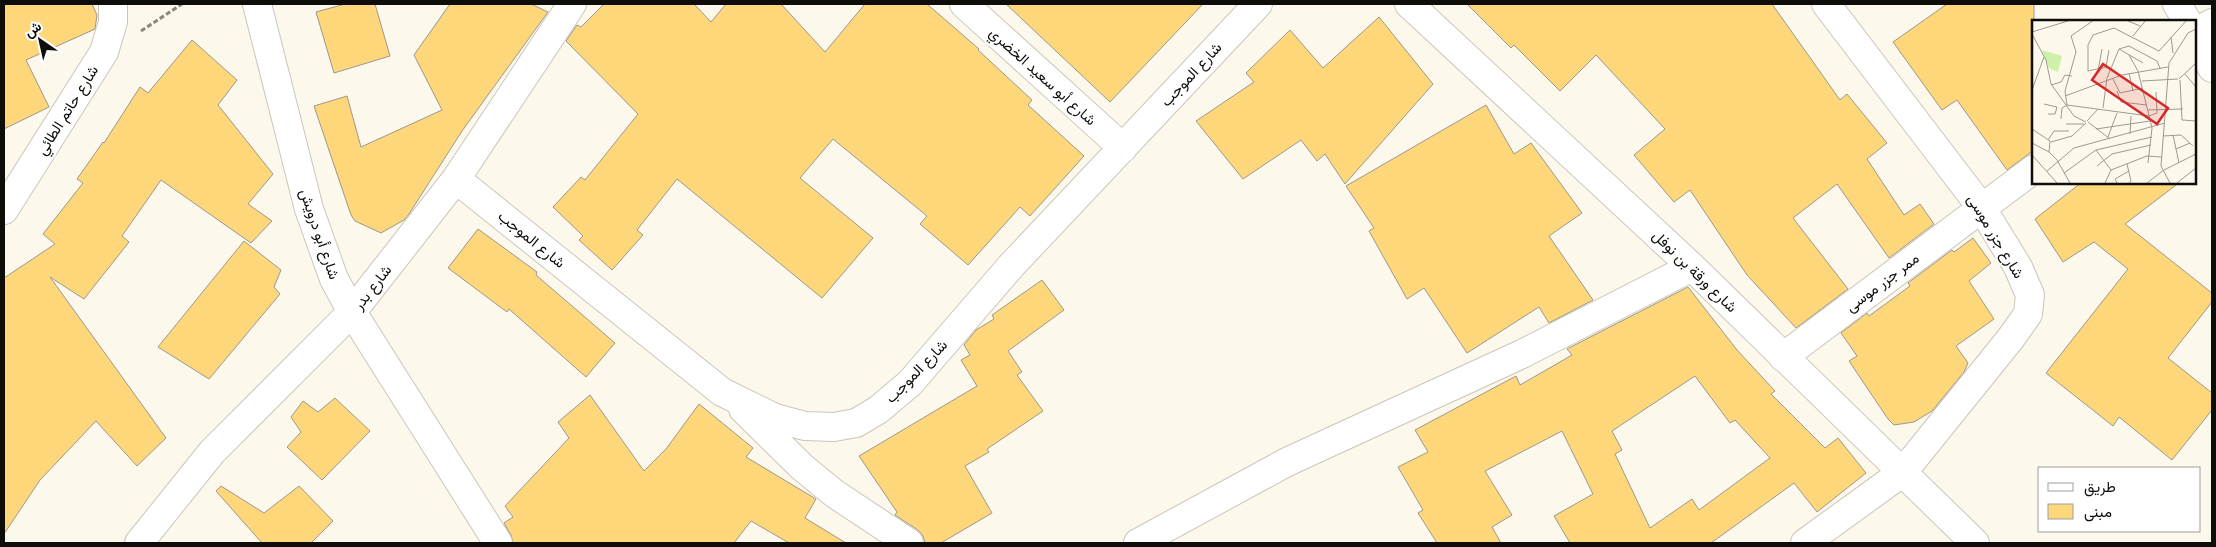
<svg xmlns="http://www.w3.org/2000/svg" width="2216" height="547" font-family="Mulish,Vazirmatn,sans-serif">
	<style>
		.building { fill: #fdd77a; stroke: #9d988e; fill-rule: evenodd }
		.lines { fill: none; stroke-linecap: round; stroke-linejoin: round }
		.minor-casing { stroke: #cbc6bb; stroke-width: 30 }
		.path { stroke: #8c8881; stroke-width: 3; stroke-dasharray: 5 2.5; stroke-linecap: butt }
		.minor { stroke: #fff; stroke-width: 28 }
		.labels { text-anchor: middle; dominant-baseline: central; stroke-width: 4.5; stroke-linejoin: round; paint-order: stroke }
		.street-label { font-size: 15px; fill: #0f0d0a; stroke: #fff }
		.inset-road { fill: none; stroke: #9e9a92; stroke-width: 1 }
		.view { fill: #d62828; fill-opacity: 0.15; stroke: #d62828; stroke-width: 2.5 }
		.inset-edge { fill: none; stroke: #0f0d0a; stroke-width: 2.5 }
	</style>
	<rect width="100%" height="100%" fill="#fdf8ec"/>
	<path class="building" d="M4,4H92L97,15L95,29L26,60L49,107L4,129Z
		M345,4H375L390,56L334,73L316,12Z
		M450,4H531L548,12L462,131L409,214L404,220L381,233L355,221L351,215L314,106L347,96L361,147L442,110L414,55Z
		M604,4H694L711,22L726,4H781L825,52L865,4H927L979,49L978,50L1032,100L1028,105L1084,156L1030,216L1020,207L968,265L920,224L927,216L833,139L800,178L873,238L822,298L677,179L637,230L643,235L612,270L579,240L583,236L553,207L581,177L585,180L638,114L566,41L577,25L581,27Z
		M1006,4H1203L1110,102Z
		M1467,4H1772L1840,100L1847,94L1887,143L1867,159L1904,215L1920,204L1934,224L1889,258L1837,184L1793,218L1848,289L1796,328L1747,275L1690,190L1674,202L1634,155L1665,129L1596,55L1560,91L1514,45L1511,48Z
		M1947,4H2034V150L2007,170L1957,100L1942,110L1893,42Z
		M1379,17L1433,84L1345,184L1325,154L1317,161L1301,140L1243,179L1196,121L1254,82L1246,73L1290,30L1323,68Z
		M192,40L237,80L218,105L273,174L248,204L272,221L251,243L161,180L122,236L129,242L84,299L50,277L166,438L137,466L96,421L40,480L4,534V278L55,244L43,234L83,183L77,179L103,142L104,143L140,87L148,93Z
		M1486,105L1514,154L1531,143L1582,213L1549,236L1593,300L1549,323L1539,307L1467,353L1424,288L1407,299L1369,231L1374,228L1346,186Z
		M2082,182H2180L2125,224L2212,293V302L2168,358L2212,393V410L2172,460L2119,417L2113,426L2046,373L2128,269L2094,242L2063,262L2035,219Z
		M478,229L537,272L536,275L615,343L586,377L509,309L507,312L448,268Z
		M1973,238L1991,263L1969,281L1994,319L1956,346L1968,363L1964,372L1932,411L1914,422L1894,425L1888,419L1849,361L1857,356L1841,333L1867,313L1869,316L1910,286L1908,283L1952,250L1954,252Z
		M244,241L281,270L274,287L280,294L209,379L158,347Z
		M1042,280L1064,310L1008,351L1022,372L1017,375L1043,411L987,449L989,452L965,466L992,513L941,543H925L923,536L918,530L895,515L897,512L859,456L977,386L961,360L970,355L964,345L976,330L994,319L992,315Z
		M1688,287L1737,350L1775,391L1771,394L1825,448L1838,438L1866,473L1817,512L1794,483L1711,543H1570L1554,516L1593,494L1562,431L1485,471L1512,515L1492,527L1501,543H1437L1418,513L1423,510L1398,467L1428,452L1415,430L1516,376L1520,385L1572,355L1567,349ZM1695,376L1730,423L1735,420L1770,458L1699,510L1692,499L1650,528L1615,454L1622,450L1612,431Z
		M590,395L644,471L666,449L699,404L753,448L746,457L816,499L805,518L846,543H789L751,521L734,543H513L511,535L504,523L513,517L505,506L569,438L558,422Z
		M335,398L370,431L322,480L287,447L301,432L291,417L303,401L318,412Z
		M221,486L264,513L299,486L333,521L311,543H262L216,491Z"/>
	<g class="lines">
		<g class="minor-casing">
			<path id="minor" d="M257,4L309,209L334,279L352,312L498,543
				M964,4L1123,148
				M1409,4L1692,267L1975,543
				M2177,4L2187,21
				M2195,33L2212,23
				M2195,36L2212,68
				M456,179L722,392L775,418L805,426L834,427L856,423L878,410L910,383L1011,266L1258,4
				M4,210L104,52L113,22V4
				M1783,357L2034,169
				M743,409L802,467L835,494L909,543
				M139,543L212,452L352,312L456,179L572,4
				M1138,543L1287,462L1522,354L1692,267
				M1805,543L1903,472L2011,338L2028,314L2030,295L2018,267L1981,207L1826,4"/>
		</g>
		<path class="path" d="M141,31L182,4"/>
		<use href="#minor" class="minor"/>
	</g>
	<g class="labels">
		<g class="street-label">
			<text transform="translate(1191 74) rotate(-47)">شارع الموجب</text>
			<text transform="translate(1043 76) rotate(42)">شارع أبو سعيد الخضري</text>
			<text transform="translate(67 110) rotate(-58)">شارع حاتم الطائي</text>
			<text transform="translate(320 234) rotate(71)">شارع أبو درويش</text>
			<text transform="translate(1996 236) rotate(59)">شارع جزر موسى</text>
			<text transform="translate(532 239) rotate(39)">شارع الموجب</text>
			<text transform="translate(1695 271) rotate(44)">شارع ورقة بن نوفل</text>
			<text transform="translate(1882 282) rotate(-37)">ممر جزر موسى</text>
			<text transform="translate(372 287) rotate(-52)">شارع بدر</text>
			<text transform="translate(916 371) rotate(-46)">شارع الموجب</text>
		</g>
	</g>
	<g transform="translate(2032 20)">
		<rect width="164" height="164" fill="#fdf8ec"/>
		<path d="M10,30L30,36L26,52L17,48Z" fill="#cef1a9"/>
		<path class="inset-road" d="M94,0L108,6M0,12L39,0M0,14L14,40L19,64L42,96L54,102M101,16L114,0M139,17L141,33M87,29L111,43M77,30L74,47L56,51V25L61,15L82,8L127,31L155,0M97,35L106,51L120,108L116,143M66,51L70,29M97,53L101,71M153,54L164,67M81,59L88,73L111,68M147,59L164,43M148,60L150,100L164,101M110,61L146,59M19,65L29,62L33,55L40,56M0,70L12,37M85,71L89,82L115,85M33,76L90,55L136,47M12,84L25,87L23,94H16M35,85L117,96L125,93L124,72M35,85L33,71L44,32L39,16L62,0M71,88L75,58L87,29L97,26L125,41L128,48M116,90L151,89M29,99L30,88L35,85M55,101L66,89M56,102L78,119M34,104H52M0,109L18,121L17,132L25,140L38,163M64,109L118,101M98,114L99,96M141,115L147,143M131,116L149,115L161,126M76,117L85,93M16,120L22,111H37M19,122L40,116L54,103M0,123L17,132M144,129L158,123M64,130L79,150M0,135L25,163M95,144L99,161L97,163M65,146L80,134L119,125M15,151L42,128L133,103M32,153L64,130L120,117M73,163L79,150L115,136L129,137M85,163L83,159L97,151M115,163L132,150L164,134M138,163L129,146L137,43L156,13L164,9M145,163L164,148"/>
		<path class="view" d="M71,44L136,88L125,104L60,60Z"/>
		<rect width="164" height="164" class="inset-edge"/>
	</g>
	<rect width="2216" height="547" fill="none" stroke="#0f0d0a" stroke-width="10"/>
	<rect x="2038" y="467" width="162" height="65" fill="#ffffff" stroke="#9f9e9d"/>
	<rect x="2048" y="483" width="25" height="8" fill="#ffffff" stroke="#9f9e9d"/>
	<text x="2084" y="492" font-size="15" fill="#0f0d0a">طريق</text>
	<rect x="2048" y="504" width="25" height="15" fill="#fdd77a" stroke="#9f9e9d"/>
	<text x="2084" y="517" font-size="15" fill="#0f0d0a">مبنى</text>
	<g transform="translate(40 40) rotate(326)" stroke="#ffffff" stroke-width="4" paint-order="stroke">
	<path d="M0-4L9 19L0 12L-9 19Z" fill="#0f0d0a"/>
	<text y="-8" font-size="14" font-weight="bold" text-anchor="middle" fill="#0f0d0a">ش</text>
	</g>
</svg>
